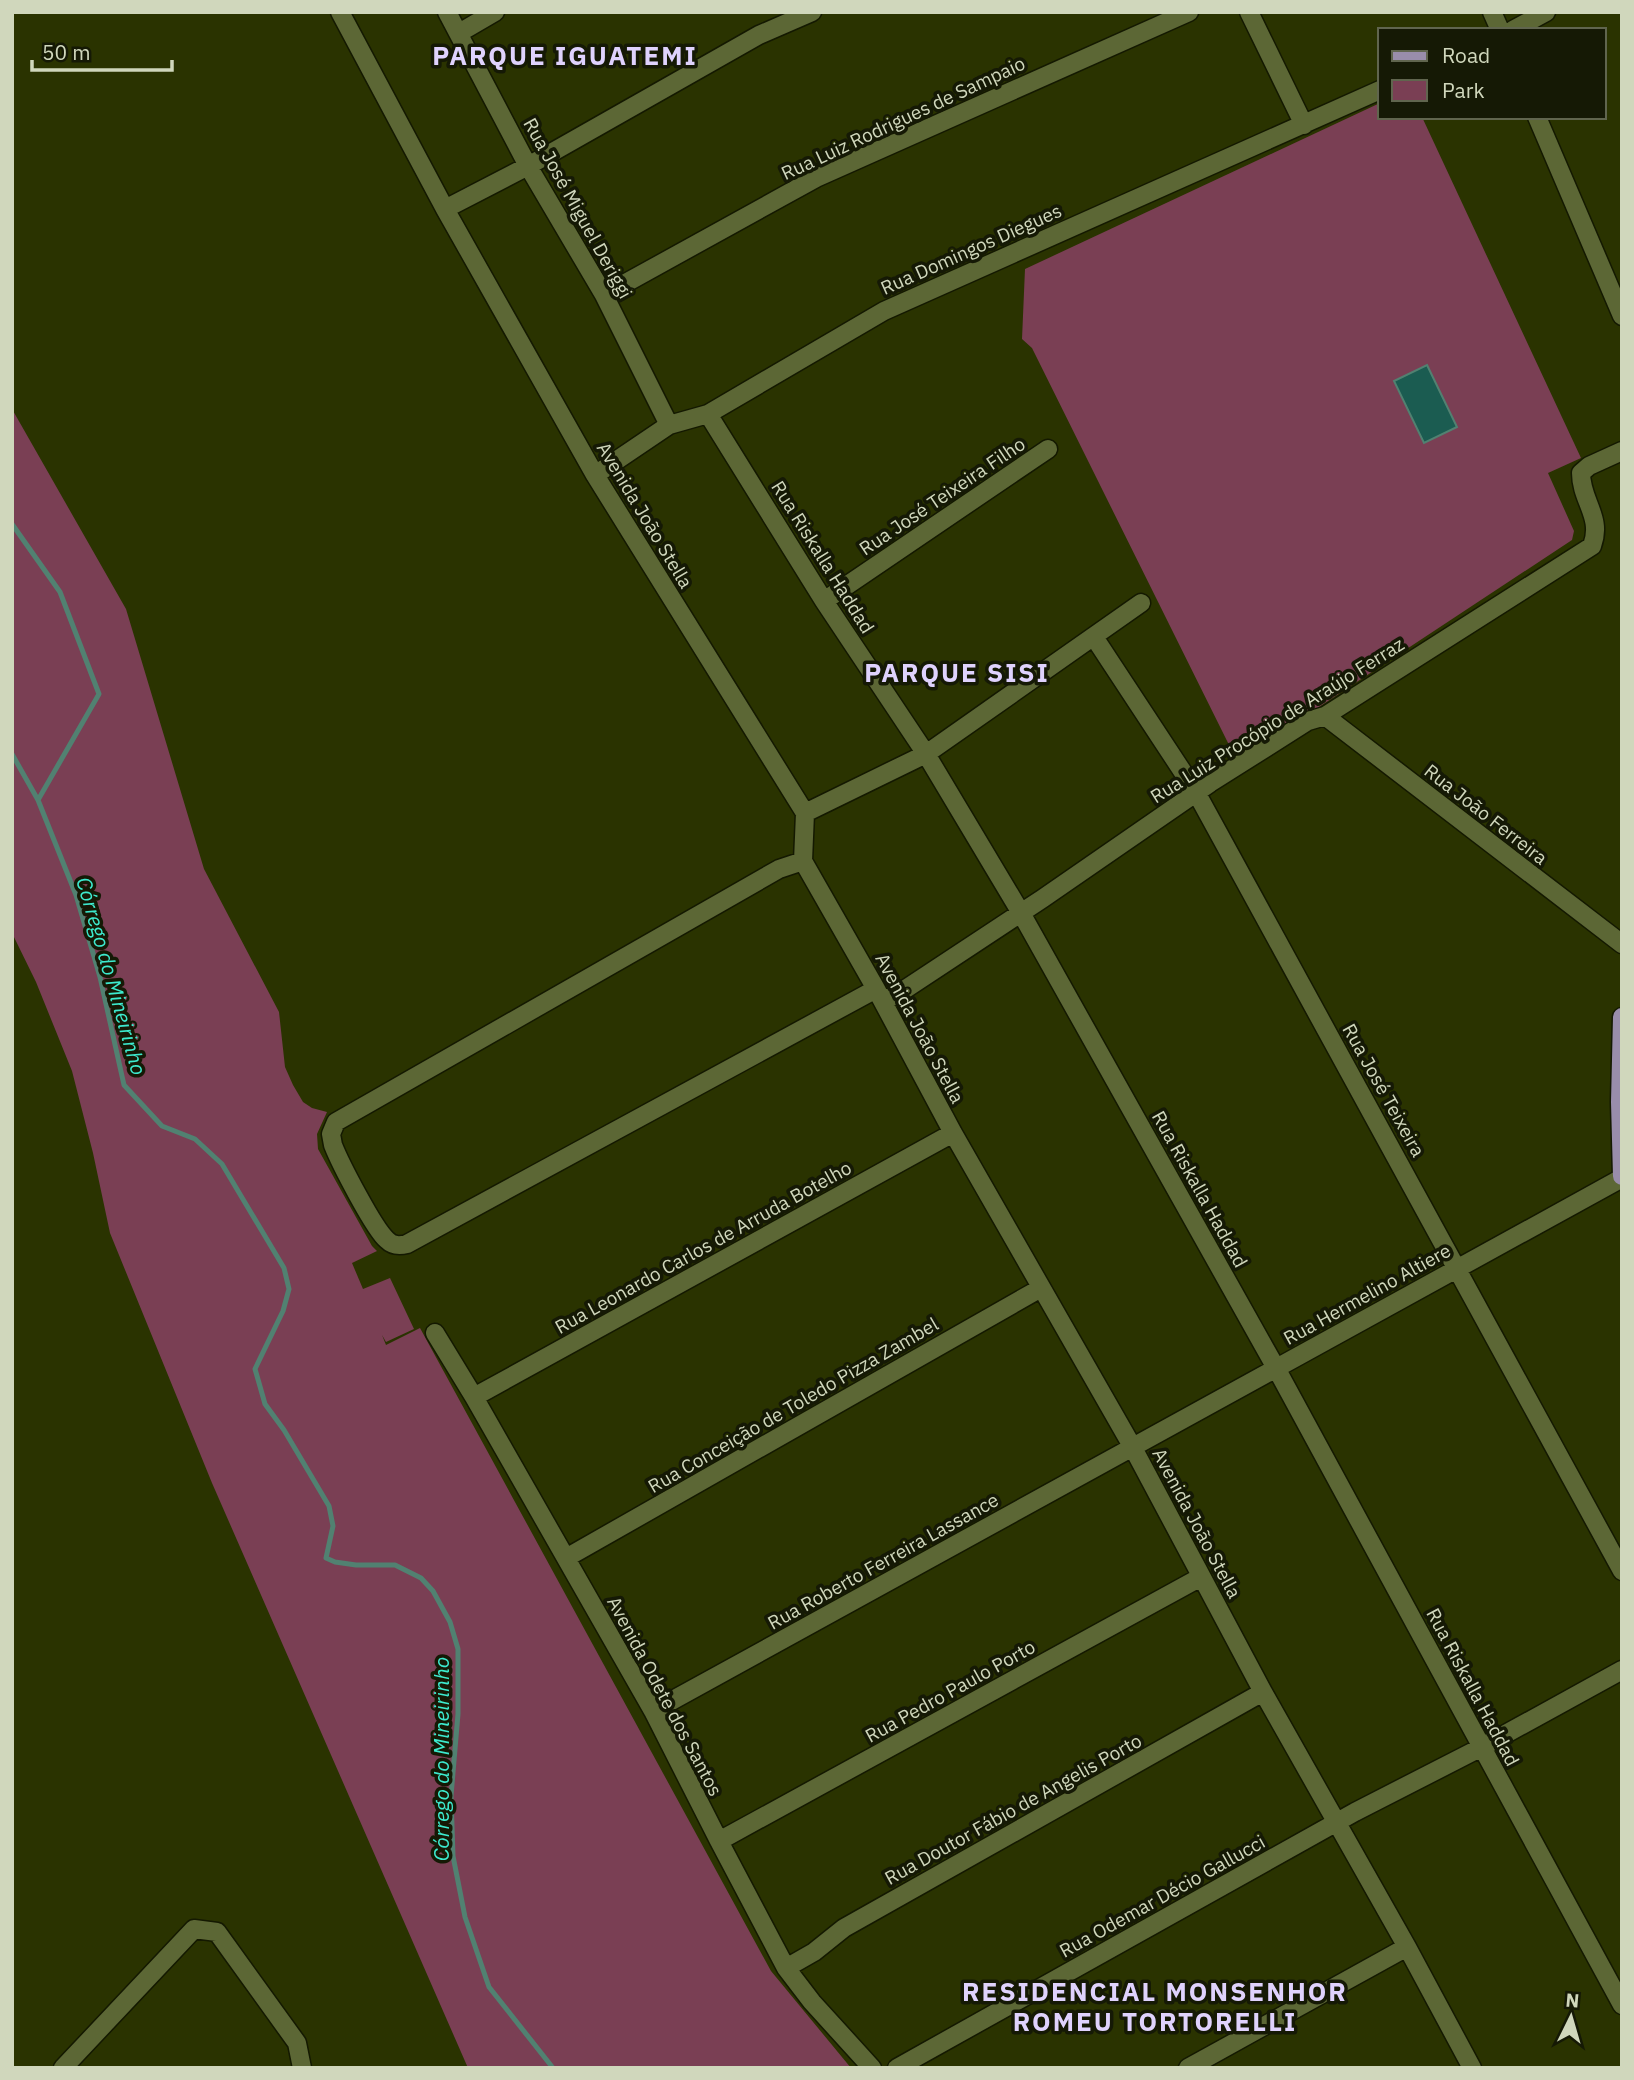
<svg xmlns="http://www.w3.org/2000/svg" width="1634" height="2080" font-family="'IBM Plex Sans',sans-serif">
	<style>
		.green { fill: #7a3f54 }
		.water { fill: #1b5c51; stroke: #518171; stroke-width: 2 }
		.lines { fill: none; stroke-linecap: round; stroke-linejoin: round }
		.stream { stroke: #518171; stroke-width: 5 }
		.minor-casing { stroke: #141901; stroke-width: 21 }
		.major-casing { stroke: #141901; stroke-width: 21 }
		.minor { stroke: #5c6735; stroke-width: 18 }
		.major { stroke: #998dab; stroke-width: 18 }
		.labels { text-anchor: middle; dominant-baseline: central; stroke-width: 7; stroke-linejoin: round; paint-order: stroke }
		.street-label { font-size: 19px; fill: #d0d7bc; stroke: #151905 }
		.water-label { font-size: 21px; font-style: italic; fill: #3deace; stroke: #151905 }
		.district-label { font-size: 26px; font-weight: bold; letter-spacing: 2px; fill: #dfd2fd; stroke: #151905 }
	</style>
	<rect width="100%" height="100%" fill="#2a3300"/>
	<path class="green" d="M1380,103V117H1422L1581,458L1548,473L1574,531L1572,540L1237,761L1032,348L1022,339L1025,269Z
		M12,409L126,609L204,869L279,1012L285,1067L293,1085L303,1102L312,1108L327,1112L317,1134L318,1149L372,1246L377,1251L352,1263L363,1289L390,1278L414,1329L386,1342L382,1335L386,1345L420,1328L771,1971L851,2068H468L212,1483L110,1233L93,1153L72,1071L36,982L12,933Z"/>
	<path class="water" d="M1427,365L1457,427L1424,443L1394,381Z"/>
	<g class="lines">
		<path class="stream" d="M12,524L60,592L99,694L38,800L76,895L100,977L124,1085L162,1126L195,1139L222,1164L284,1268L289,1289L283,1311L255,1369L265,1404L284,1430L329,1506L333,1526L326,1558L335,1562L356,1565H395L421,1578L433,1591L450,1622L458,1649V1714L451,1796L453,1856L465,1917L489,1987L553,2068
			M12,754L38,800"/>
		<g class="minor-casing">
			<path id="minor" d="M340,12L445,209L595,475L805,813L803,861L876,989L953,1133L1132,1446L1263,1692L1407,1947L1472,2068
				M447,12L528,166L604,295L669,425
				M1249,12L1304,125
				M1492,12L1500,30
				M1513,30L1546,12
				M459,33L495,12
				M1537,117L1622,316
				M445,209L528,166L759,35L812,12
				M604,295L816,178L1189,12
				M708,414L824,601L926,754L1021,913L1276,1368L1622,2005
				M595,475L669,425L708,414L884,311L1380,90
				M824,601L1048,449
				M1094,637L1196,792L1622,1571
				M1325,716L1622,944
				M805,813L926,754L1141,603
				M803,861L779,869L336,1122L331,1134L333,1145C340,1163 374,1229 387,1240C393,1246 399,1246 407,1244L876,989
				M883,1001L898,994L1042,899L1210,783L1308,721L1325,716L1592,546C1603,517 1581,501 1581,473L1589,466L1622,451
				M435,1333L474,1397L653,1711L719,1841L786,1968L812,2002L872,2068
				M474,1397L953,1133
				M566,1558L1041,1288
				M653,1711L1622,1178
				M719,1841L1201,1577
				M786,1968L814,1952L844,1928L1263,1692
				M63,2068L194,1929L217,1932L297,2043L302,2068
				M897,2068L1355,1812L1482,1747L1622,1670
				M1188,2068L1407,1947"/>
		</g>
		<g class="major-casing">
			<path id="major" d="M1622,1017L1620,1102L1622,1176"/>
		</g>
		<use href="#minor" class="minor"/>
		<use href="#major" class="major"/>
	</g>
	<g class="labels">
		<g class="street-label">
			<text transform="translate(903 118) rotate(-25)">Rua Luiz Rodrigues de Sampaio</text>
			<text transform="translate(578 208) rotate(61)">Rua José Miguel Deriggi</text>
			<text transform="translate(971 249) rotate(-24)">Rua Domingos Diegues</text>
			<text transform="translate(942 496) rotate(-34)">Rua José Teixeira Filho</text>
			<text transform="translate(645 515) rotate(59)">Avenida João Stella</text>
			<text transform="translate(823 557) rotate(58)">Rua Riskalla Haddad</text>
			<text transform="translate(1277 720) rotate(-32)">Rua Luiz Procópio de Araújo Ferraz</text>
			<text transform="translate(1486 814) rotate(38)">Rua João Ferreira</text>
			<text transform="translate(920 1028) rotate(62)">Avenida João Stella</text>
			<text transform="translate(1384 1090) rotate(61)">Rua José Teixeira</text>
			<text transform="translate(1200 1189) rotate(61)">Rua Riskalla Haddad</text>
			<text transform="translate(703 1247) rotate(-29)">Rua Leonardo Carlos de Arruda Botelho</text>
			<text transform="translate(1367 1294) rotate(-29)">Rua Hermelino Altiere</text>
			<text transform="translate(793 1405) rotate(-30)">Rua Conceição de Toledo Pizza Zambel</text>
			<text transform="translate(1197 1523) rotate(62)">Avenida João Stella</text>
			<text transform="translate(883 1561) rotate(-29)">Rua Roberto Ferreira Lassance</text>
			<text transform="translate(1473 1687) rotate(62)">Rua Riskalla Haddad</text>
			<text transform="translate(950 1691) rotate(-29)">Rua Pedro Paulo Porto</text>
			<text transform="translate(665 1696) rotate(62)">Avenida Odete dos Santos</text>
			<text transform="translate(1013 1809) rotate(-29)">Rua Doutor Fábio de Angelis Porto</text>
			<text transform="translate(1162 1896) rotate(-29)">Rua Odemar Décio Gallucci</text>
		</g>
		<g class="water-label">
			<text transform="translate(112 976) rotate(74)">Córrego do Mineirinho</text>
			<text transform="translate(441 1759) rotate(-90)">Córrego do Mineirinho</text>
		</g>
		<g class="district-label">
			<text x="565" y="55">PARQUE IGUATEMI</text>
			<text x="957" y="672">PARQUE SISI</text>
			<text x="1155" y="1991">RESIDENCIAL MONSENHOR<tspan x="1155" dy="30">ROMEU TORTORELLI</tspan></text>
		</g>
	</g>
	<rect width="1634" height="2080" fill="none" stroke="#d0d7bc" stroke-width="28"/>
	<rect x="1378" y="28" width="228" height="91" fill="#151905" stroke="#60654e" stroke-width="2"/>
	<rect x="1392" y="51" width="35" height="10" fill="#998dab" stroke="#60654e" stroke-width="2"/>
	<text x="1442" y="63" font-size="21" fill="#d0d7bc">Road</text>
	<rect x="1392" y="80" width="35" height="21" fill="#7a3f54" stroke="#60654e" stroke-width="2"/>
	<text x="1442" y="98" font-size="21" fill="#d0d7bc">Park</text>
	<g transform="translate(1571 2017) rotate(5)" stroke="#151905" stroke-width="5" paint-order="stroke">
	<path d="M0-5L12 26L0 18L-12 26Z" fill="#d0d7bc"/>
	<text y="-10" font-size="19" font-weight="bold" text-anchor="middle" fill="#d0d7bc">N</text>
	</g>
	<path d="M32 60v10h140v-10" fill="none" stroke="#d0d7bc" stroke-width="3.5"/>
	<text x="42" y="60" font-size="21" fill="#d0d7bc" stroke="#151905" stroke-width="5" paint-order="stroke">50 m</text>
</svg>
